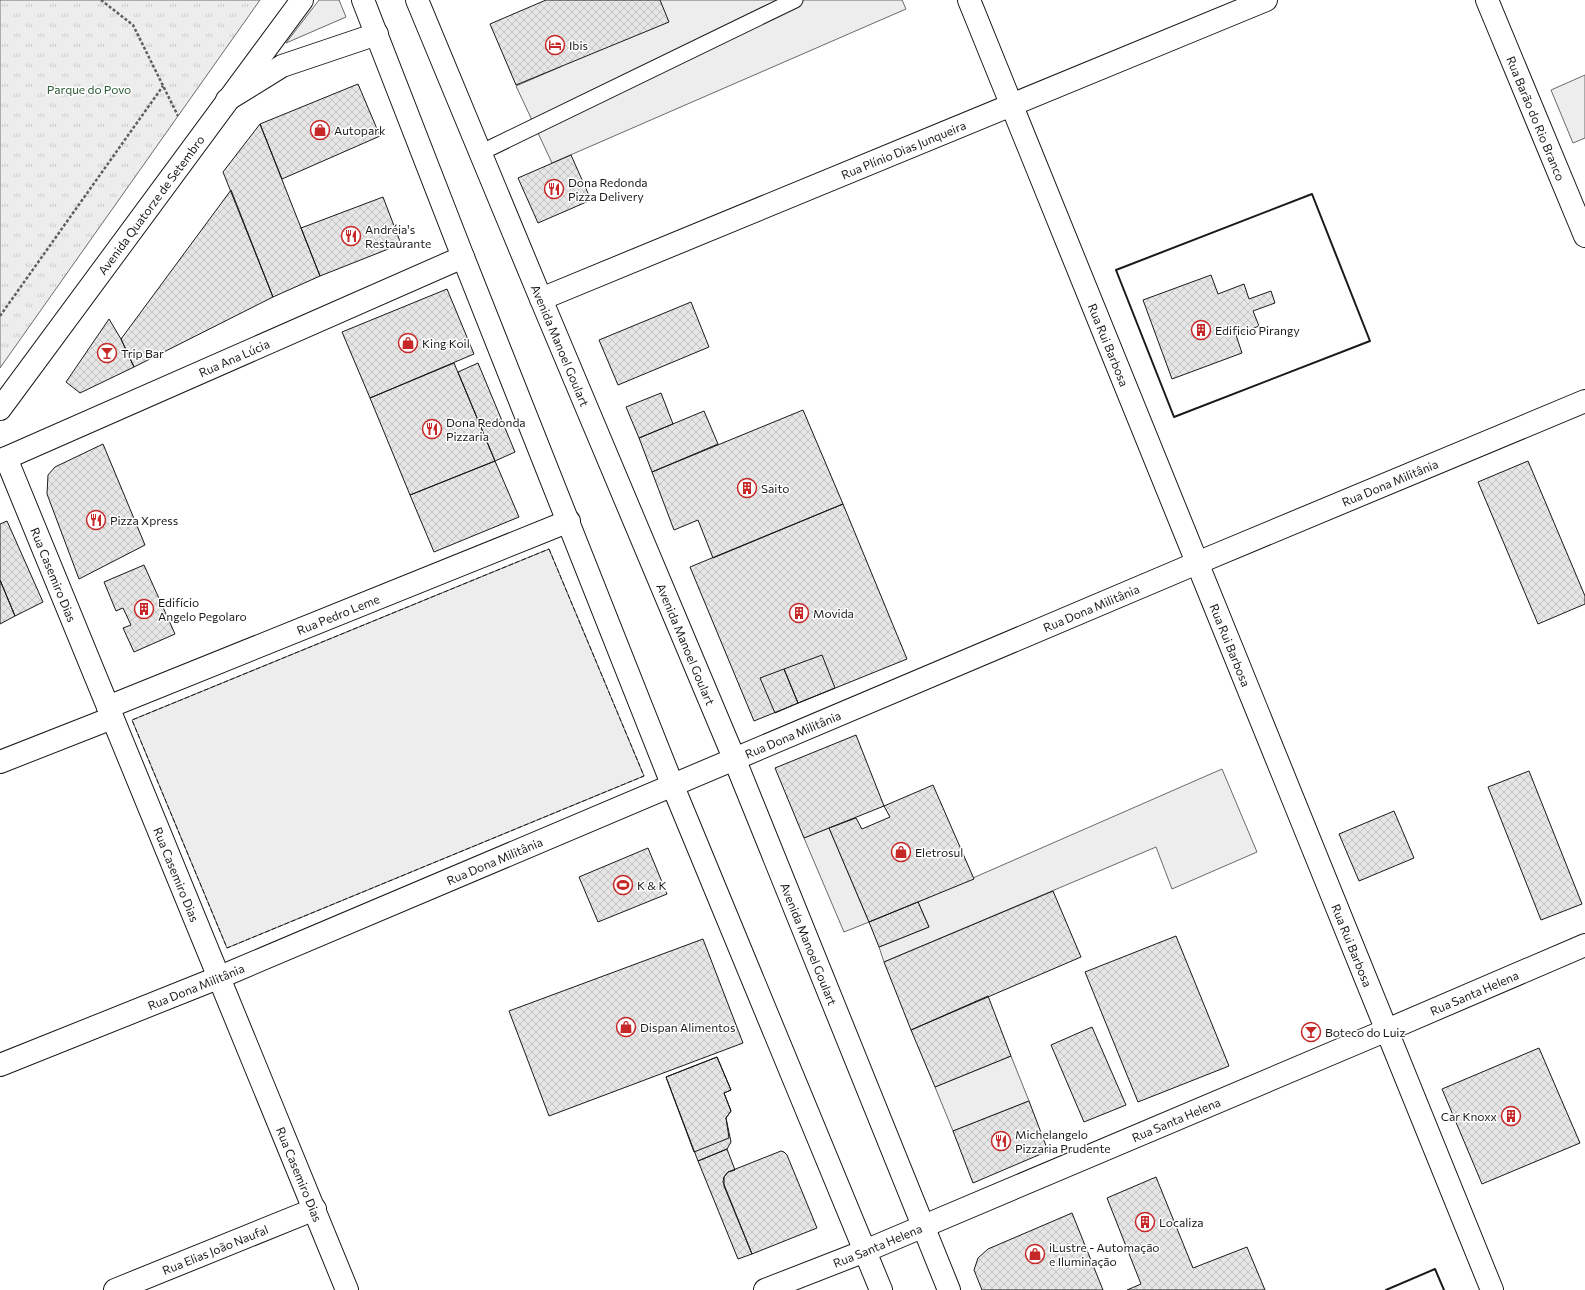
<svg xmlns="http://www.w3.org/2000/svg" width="1585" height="1290" font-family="Commissioner,sans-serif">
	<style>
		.built { fill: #ededed; stroke: #6a6a6a }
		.park { fill: url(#park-tufts); stroke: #6a6a6a }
		.building { fill: url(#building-cross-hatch); stroke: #1a1a1a }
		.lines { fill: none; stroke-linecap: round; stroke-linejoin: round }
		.service-casing { stroke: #1a1a1a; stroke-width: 17 }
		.minor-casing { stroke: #1a1a1a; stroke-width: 24 }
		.tertiary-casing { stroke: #1a1a1a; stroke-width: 24 }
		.secondary-casing { stroke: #1a1a1a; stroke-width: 24 }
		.path { stroke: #5f5f5f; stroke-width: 2.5; stroke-dasharray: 3 2; stroke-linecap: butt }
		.service { stroke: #fff; stroke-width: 15 }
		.minor { stroke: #fff; stroke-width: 22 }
		.tertiary { stroke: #fff; stroke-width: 22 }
		.secondary { stroke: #fff; stroke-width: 22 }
		.fence { stroke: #1a1a1a; stroke-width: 1; stroke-dasharray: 5 2; stroke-linecap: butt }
		.wall { stroke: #1a1a1a; stroke-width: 2 }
		.labels { text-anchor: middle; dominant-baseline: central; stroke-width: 3; stroke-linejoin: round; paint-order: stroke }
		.poi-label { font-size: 12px; fill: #1a1a1a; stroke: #fff; text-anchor: start }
		.park-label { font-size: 12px; fill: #2b5a34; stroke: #fff }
		.street-label { font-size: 12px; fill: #1a1a1a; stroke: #fff }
	</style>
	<defs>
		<pattern id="park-tufts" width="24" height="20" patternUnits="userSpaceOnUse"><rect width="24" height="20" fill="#ededed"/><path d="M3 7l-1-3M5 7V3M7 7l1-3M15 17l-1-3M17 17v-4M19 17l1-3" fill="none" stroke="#cbcbcb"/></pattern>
		<pattern id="building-cross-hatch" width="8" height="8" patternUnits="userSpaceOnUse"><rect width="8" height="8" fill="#e6e6e6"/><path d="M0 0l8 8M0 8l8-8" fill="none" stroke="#c5c5c5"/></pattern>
	</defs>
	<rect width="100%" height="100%" fill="#fff"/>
	<path class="built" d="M319,0H339L346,17L286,43Z
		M660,0H902L906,9L552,163L516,86L560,67Z
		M1585,75V138L1573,143L1551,90Z
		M549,549L644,776L227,948L132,720Z
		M1222,769L1257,852L1172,889L1156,847L884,962L879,947L929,927L918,902Z
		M829,828L869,922L844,932L804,838Z
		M1011,1056L1029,1101L953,1131L935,1087Z"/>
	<path class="park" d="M0,0H260L0,368Z"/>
	<path class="building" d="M546,0H660L669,22L516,85L490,24Z
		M358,84L380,136L282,179L260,124Z
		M260,124L320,276L273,297L223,172Z
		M571,155L591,200L538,223L518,178Z
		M231,190L273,297L134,367L121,339Z
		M383,197L401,244L320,276L301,228Z
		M1211,275L1218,294L1244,284L1249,299L1271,291L1275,303L1253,311L1259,326L1236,335L1242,353L1172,379L1143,300Z
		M447,289L474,354L370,398L342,332Z
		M691,302L709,347L618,385L599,340Z
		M109,319L121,339L134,367L80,393L66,382Z
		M454,363L495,461L410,495L370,398Z
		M478,363L515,452L495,461L458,372Z
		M661,393L673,424L639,438L626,407Z
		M803,410L843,504L713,558L698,520L674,530L652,472Z
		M704,411L718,444L652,472L639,438Z
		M103,444L145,545L79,579L47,494L48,475L55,467Z
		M495,461L519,517L434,552L410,495Z
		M1528,461L1585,596V604L1538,624L1478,482Z
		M843,504L907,659L754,721L690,567Z
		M7,521L43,602L15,616L0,580V524Z
		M144,565L175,634L134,652L123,628L131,625L123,608L116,611L104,582Z
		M0,580L15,616L0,624Z
		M822,655L835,688L798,703L784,669Z
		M784,669L798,703L775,713L760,678Z
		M856,735L884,806L804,838L775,768Z
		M1529,771L1582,904L1541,920L1488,787Z
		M933,785L974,879L869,922L829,828L856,818L862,829L890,817L884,806Z
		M1394,811L1414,858L1359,881L1339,834Z
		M648,848L667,894L598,922L579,877Z
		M1053,891L1081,957L911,1030L884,962Z
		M918,902L929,927L879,947L869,922Z
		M1176,936L1229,1066L1138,1102L1085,972Z
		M703,939L743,1043L549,1116L509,1011Z
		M988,996L1011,1056L935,1087L911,1030Z
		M1092,1027L1126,1105L1084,1122L1051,1045Z
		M1539,1048L1580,1143L1482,1184L1442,1089Z
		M717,1057L731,1090L724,1093L731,1111L726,1118L729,1138L694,1152L666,1077Z
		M717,1057L731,1090L724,1093L731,1111L726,1118L731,1142L727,1149L698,1161L666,1077Z
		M1029,1101L1048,1151L973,1183L953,1131Z
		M727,1149L735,1170L728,1172L724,1177L723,1182L752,1254L738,1259L698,1161Z
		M781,1151L784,1152L787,1155L817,1228L752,1254L724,1186V1177L728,1172Z
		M1156,1177L1193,1268L1247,1247L1265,1290H1127L1141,1284L1107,1198Z
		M1072,1213L1103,1290H982L974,1270L978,1258L988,1249Z"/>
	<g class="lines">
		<g class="service-casing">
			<path id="service" d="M480,153L795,0"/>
		</g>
		<g class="minor-casing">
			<g id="minor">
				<path id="s1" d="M969,0L1492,1290"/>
				<path id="s2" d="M1487,0L1585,236"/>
				<path id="s3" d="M541,299L1266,0"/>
				<path id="s4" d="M6,458L347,1290"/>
				<path id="s5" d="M6,458L463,257"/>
				<path id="s6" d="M108,707L569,521"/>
				<path d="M0,762L112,718"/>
				<path id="s7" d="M0,1065L220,977L1197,563L1585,401"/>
				<path id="s8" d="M115,1290L315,1209"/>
				<path id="s9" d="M765,1290L865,1251L1387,1030L1585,945"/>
			</g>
		</g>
		<g class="tertiary-casing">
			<g id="tertiary">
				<path id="s10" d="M0,409L302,0"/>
			</g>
		</g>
		<g class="secondary-casing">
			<g id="secondary">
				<path d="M363,0L463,257L672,784L881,1290"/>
				<path id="s11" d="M417,0L541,299L734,758L949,1290"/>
				<path d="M227,100L282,66L377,34"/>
			</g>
		</g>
		<path class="path" d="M101,0L133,25L178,116
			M0,316L163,86"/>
		<use href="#service" class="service"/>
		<use href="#minor" class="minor"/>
		<use href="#tertiary" class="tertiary"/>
		<use href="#secondary" class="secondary"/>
		<path class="fence" d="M549,549L644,776L227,948L132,720Z"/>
		<path class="wall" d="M1312,194L1370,341L1174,417L1116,270Z
			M1386,1290L1435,1269L1444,1290"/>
	</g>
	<defs>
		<g id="hotel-ring" transform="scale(1)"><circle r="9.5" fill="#fff" stroke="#c62828" stroke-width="1.5"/><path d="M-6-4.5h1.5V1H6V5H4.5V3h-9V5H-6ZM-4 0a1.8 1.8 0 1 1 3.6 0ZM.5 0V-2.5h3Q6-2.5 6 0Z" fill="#c62828"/></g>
		<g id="shop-ring" transform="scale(1)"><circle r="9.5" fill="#fff" stroke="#c62828" stroke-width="1.5"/><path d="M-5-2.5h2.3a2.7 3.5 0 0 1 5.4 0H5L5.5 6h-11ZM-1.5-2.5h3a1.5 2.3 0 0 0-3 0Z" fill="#c62828"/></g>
		<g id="restaurant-ring" transform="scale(1)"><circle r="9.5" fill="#fff" stroke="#c62828" stroke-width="1.5"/><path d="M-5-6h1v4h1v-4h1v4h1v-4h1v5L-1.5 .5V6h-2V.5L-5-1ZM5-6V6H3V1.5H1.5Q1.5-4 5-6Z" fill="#c62828"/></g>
		<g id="building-ring" transform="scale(1)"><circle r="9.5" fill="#fff" stroke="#c62828" stroke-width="1.5"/><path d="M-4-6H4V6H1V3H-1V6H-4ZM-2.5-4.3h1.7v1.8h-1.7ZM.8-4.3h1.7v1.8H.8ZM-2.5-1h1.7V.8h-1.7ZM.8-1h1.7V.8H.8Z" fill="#c62828"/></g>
		<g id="bar-ring" transform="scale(1)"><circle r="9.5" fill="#fff" stroke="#c62828" stroke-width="1.5"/><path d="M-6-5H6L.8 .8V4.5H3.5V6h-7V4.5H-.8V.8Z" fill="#c62828"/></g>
		<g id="stadium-ring" transform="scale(1)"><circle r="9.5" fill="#fff" stroke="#c62828" stroke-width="1.5"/><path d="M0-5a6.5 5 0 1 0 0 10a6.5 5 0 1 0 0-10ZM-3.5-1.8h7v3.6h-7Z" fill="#c62828"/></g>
	</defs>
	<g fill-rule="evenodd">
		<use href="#hotel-ring" x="555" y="45"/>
		<use href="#shop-ring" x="320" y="130"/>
		<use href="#restaurant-ring" x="554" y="189"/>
		<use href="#restaurant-ring" x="351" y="236"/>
		<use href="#building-ring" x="1201" y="330"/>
		<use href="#shop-ring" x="408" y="343"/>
		<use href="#bar-ring" x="107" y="353"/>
		<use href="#restaurant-ring" x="432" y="429"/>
		<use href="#building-ring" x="747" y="488"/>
		<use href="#restaurant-ring" x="96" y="520"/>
		<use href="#building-ring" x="144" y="609"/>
		<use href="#building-ring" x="799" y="613"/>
		<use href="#shop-ring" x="901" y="852"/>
		<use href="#stadium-ring" x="623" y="885"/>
		<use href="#shop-ring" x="626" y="1027"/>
		<use href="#bar-ring" x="1311" y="1032"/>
		<use href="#building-ring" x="1511" y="1116"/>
		<use href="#restaurant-ring" x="1001" y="1141"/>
		<use href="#building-ring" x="1145" y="1222"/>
		<use href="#shop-ring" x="1035" y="1254"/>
	</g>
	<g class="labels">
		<g class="poi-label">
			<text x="569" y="45">Ibis</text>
			<text x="334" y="130">Autopark</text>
			<text x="568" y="182">Dona Redonda<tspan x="568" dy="14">Pizza Delivery</tspan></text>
			<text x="365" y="229">Andréia's<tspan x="365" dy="14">Restaurante</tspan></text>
			<text x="1215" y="330">Edificio Pirangy</text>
			<text x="422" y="343">King Koil</text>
			<text x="121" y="353">Trip Bar</text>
			<text x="446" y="422">Dona Redonda<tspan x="446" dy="14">Pizzaria</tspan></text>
			<text x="761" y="488">Saito</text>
			<text x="110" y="520">Pizza Xpress</text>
			<text x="158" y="602">Edifício<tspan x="158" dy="14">Angelo Pegolaro</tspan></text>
			<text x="813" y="613">Movida</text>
			<text x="915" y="852">Eletrosul</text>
			<text x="637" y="885">K &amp; K</text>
			<text x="640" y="1027">Dispan Alimentos</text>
			<text x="1325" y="1032">Boteco do Luiz</text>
			<text x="1497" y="1116" text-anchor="end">Car Knoxx</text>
			<text x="1015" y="1134">Michelangelo<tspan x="1015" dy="14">Pizzaria Prudente</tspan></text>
			<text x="1159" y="1222">Localiza</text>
			<text x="1049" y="1247">iLustre - Automação<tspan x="1049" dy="14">e Iluminação</tspan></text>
		</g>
		<g class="park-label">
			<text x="89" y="89">Parque do Povo</text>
		</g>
		<g class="street-label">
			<text stroke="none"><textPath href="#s2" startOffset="128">Rua Barão do Rio Branco</textPath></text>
			<text stroke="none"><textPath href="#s3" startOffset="392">Rua Plínio Dias Junqueira</textPath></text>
			<text stroke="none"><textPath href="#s10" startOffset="254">Avenida Quatorze de Setembro</textPath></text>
			<text stroke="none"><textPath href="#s11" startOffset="374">Avenida Manoel Goulart</textPath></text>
			<text stroke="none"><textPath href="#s1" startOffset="372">Rua Rui Barbosa</textPath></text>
			<text stroke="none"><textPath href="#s5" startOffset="249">Rua Ana Lúcia</textPath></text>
			<text stroke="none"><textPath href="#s7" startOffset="1507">Rua Dona Militânia</textPath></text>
			<text stroke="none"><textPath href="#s4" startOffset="126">Rua Casemiro Dias</textPath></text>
			<text stroke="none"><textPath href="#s7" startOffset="1183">Rua Dona Militânia</textPath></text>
			<text stroke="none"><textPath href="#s6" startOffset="248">Rua Pedro Leme</textPath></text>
			<text stroke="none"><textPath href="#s11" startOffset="698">Avenida Manoel Goulart</textPath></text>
			<text stroke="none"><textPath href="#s1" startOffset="696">Rua Rui Barbosa</textPath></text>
			<text stroke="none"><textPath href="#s7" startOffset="859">Rua Dona Militânia</textPath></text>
			<text stroke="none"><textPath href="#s7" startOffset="535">Rua Dona Militânia</textPath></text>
			<text stroke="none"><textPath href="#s4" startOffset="450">Rua Casemiro Dias</textPath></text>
			<text stroke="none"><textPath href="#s11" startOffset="1022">Avenida Manoel Goulart</textPath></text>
			<text stroke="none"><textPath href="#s1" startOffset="1020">Rua Rui Barbosa</textPath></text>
			<text stroke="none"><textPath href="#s7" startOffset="211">Rua Dona Militânia</textPath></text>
			<text stroke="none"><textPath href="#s9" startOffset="769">Rua Santa Helena</textPath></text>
			<text stroke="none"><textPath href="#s9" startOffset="445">Rua Santa Helena</textPath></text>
			<text stroke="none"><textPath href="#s4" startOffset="774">Rua Casemiro Dias</textPath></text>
			<text stroke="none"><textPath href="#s9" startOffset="121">Rua Santa Helena</textPath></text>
			<text stroke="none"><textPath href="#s8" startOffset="108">Rua Elias João Naufal</textPath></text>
		</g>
	</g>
</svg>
